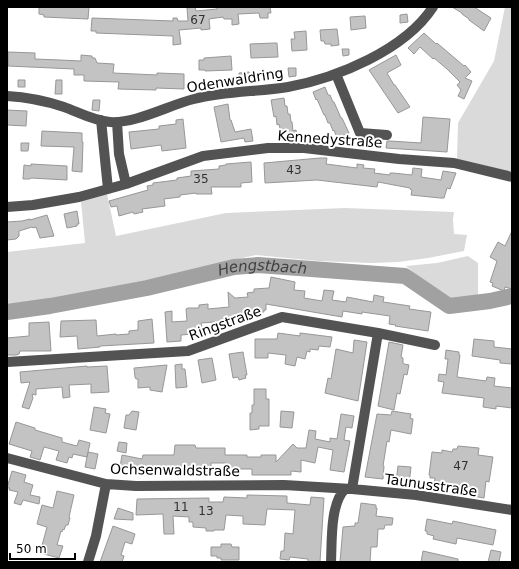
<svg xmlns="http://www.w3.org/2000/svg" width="519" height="569" font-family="'DejaVu Sans',sans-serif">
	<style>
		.green { fill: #dadada }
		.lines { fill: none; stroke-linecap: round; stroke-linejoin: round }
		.river { stroke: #a1a1a1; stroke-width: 16 }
		.building { fill: #c3c3c3; stroke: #979797 }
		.minor { stroke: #535353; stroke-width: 10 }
		.labels { text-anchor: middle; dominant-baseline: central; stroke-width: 4; stroke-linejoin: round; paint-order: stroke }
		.number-label { font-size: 12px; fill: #313131 }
		.street-label { font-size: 14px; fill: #000; stroke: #fff }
		.water-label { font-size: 15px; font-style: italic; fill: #424242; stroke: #fff }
	</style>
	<rect width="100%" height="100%" fill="#fff"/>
	<path class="green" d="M505,7H512V172L457,159L458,123L494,61Z
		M107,194L116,236L226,213L345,208L454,212L453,219L454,234L467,235L464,251L428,258L398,262L371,263L318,261L256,255L228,261L181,275L143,283L95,291L100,301L7,316V252L85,243L81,201Z
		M468,256L478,263V296L449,300L406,266L437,263Z"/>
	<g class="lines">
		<path class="river" id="s1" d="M7,312L50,306L147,288L234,267L258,265L405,276L449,306L490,301L512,296"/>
	</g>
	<path class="building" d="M39,7H89L88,19L44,17V15L39,14Z
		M195,7L196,11L217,9V7H270L271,13H268V18H260L259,13L238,14L239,24L232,25V19H224L223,17L209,19L210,29L201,30V28L179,30L181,44L173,45V36L96,33V31H91L92,18L173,21V18H177L178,21H188L187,8Z
		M452,7H474L491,18L484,31L469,20V19L462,14V13Z
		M407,14L408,22L400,23V15Z
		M365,16L366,28L351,30L350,17Z
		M337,29L339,45L331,46V44H325L324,41H321L320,30Z
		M306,31L307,50L292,51L291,39H295L294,32Z
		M424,33L436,44L437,43L464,66L465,65L471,72L465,78L472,81L464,99L458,96L461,90L457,85L460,82L447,69L434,58L433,59L420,47L414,54L408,48Z
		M274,43H277L278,57L251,58L250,44Z
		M342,49H349V55L343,56Z
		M8,52L35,53V59L60,60L81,61V55L92,56V58H95L97,63L114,64L113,73L157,75V73L184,74V89L156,88V90L118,89L119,82L84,81V75H74V69L8,66Z
		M396,55L401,65L387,73L394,85H395L410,107L398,113L369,70Z
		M231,56L232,70L205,71V70H199V60H204V58Z
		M288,68H296V76L289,77Z
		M249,72L250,79L239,80V73Z
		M18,80H25V87H18Z
		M56,80H62V94H55Z
		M325,87L328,95H330L333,102H334L341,118H342L349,133L337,138L334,130L333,131L330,123H328L325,115H324L317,99L316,100L313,92Z
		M284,98L285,106H287L288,114H290L291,122H292L293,131L296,130L297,138L289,139L288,131L281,133L279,124L277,125L276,116L274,117L271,100Z
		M93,100H100L99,111L92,110Z
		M228,104L230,120H231L235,132L251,129L253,141L245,142L244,138L221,142L214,107Z
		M7,110L27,111L26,126L7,125Z
		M423,117L450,119L447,152L386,148L387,141H390L421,143Z
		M183,119L186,148L162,151L161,145L131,149L129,132L159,129V126L176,124V120Z
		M42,131L82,133V142H83L82,172L72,171L74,147L41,146Z
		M21,143H29L28,151H21Z
		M320,158H327L326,164L357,168V164L364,165L363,168L375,169L374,173L390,175V173H393L412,175L413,168L422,169L421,177L441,180L443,171L456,173L450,189L447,188L444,198H440L411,195L412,190L410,189V188L378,182L377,187L317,180L265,183L264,163Z
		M251,162L252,182L241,183V187H211L212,194H196V193L180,195V197L164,199L165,206L142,209L143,212L134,214L133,212L119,216L117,206L111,207L109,201L148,190L147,186L153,185V183L177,180V178L191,176V171L219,169V166L226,165V164Z
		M31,164L67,166V180L31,178L30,179H23L24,165L31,166Z
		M77,211L79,224H77V226L67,228L64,214Z
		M47,215L54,236L40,238L36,227L33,228L32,227L19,231V236L16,239L7,240V222L22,221L30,219V220Z
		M512,231V289L505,287L504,291L492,286L493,283L490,282L497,261L490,257L498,242L505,246Z
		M271,277L295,282L294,290L305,291L304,298L322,301L324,290L334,291L332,300L346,302L347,297L373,302L374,295L384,297L383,302L410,306L409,309L431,312L428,331L395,326L396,325L389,324L390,316L362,312V314L343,311L342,317L266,304V310H264V312L246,313L247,318L223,319V326H215V322L201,323L202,327L199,329L194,330V334L181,335V341L167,342L165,312L172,311V322L187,321L186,309L188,308H199V305L208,304V309L229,307L228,292L235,298L248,297L247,293L254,292V289L269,288Z
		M152,319L154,343L100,346V347L78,349L77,336L60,337L61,321L96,320L97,336L116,334V335L129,334V331L138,330V321Z
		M49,322L51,351H20L19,354L16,355H7V338L29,336V323Z
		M278,333L300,336V333L332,337L330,347L319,346L318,350L310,349V352L307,351L305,359L297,357L295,366L285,364L286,355L268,353V358H255V339H277Z
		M474,339L494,341V347L512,349V364L500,363V360L472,356Z
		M354,340L367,342L358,401L325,393L328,378L331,379L336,349L353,353Z
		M389,342L403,345L401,357L403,358V363L404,364L409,365L407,375L404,374L400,394L397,393L394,410L378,406Z
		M446,350L459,352V355H460L457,377L486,381L487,377L495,378L494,386L512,388V408L496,406V409L483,407L484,398L442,393L444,382L438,381L439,374L446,375L448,359H445Z
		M243,352L247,375H245L246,378L239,380L238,377L233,378L229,354Z
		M212,358L216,380L202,383L198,360Z
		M182,364V369H185L187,387L176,388L175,365Z
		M167,365L162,392L150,390V387L138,388V379H136L135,377L134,368Z
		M87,366V367L107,366L109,392L91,393V384L69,385L70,397L63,398L62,387L36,389V395L32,394L33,398L29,409L22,407L30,382L21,383L20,372Z
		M254,389H266V399H269V426H259V429L250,430V413H252V405H254Z
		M94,407L106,409L105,413L110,414L106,433L90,430Z
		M132,411L139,412L136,430L124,428L126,415H129Z
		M281,411L294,412L292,428L280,427Z
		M392,411L411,414L410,418L413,419L411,434L391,430L389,442L387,441L383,466H384L383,479L365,477L377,414L391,415Z
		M341,414L354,416L352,428L346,427L344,440L350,441L344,472L330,470L333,450L318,447L315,463L301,460V472L291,471V475H252V469H236L237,475H226V463H211V471L142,472L120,467L122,455L142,459L143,455H174L175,445H195L196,448H225V455H247V457H261V455H276V462L293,444L297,448H306L309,430L316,431L315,439L330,442V438L337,439Z
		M16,422L35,428V430L62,438V442L77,446L79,440L90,443L87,457L73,454L72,458L69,457L67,463L56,460L59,451L44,447L40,460L30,457L32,451L9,444Z
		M119,442L127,443L126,453L117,451Z
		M458,446L479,448L478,455L493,457L489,482L486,481L484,498L473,496L474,490L434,485L435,478H430V475H429L432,452L442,453V450L452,452L453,449H457Z
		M88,452L98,454L95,469L85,467Z
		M398,466L411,467L409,484L396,482Z
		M12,471L26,475L24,482L33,485L30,495L40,497L39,504L23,500L21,505L14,503L18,492L9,490L10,488H7Z
		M57,491L74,495L69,517L70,518L68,525H66L64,530L63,529L62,532L61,531L57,545L63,546L59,558L40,553L47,527L37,524L42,505L53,508Z
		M247,495L287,496V503L310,505L311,497L324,498L320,562H308V559L290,557L289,560L280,559L281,551H284L285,533L293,534L295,510L267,509L265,525L243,524V516L226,515L224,530H214V531H206V528L193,527V522H189V517L173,516L174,534H164L163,514L136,515L137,499L209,498V502H223L224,497L247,498Z
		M361,503L376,505V508H377L376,516L393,518L392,525H385L384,529H378L377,547H371L370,562H340L343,527L354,526H355V523H358Z
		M118,508L133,513V520L114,519Z
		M427,519L452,524L453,521L496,530L493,545L457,538L456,544L433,539L434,536L427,534V531H425Z
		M113,526L135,534L132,544L125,542L121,555L124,556L122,562H100Z
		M221,544H231L232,547H239V560H221V558H217V556H211V547H221Z
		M491,550L501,552L499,562H488Z
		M423,551L458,559V562H421Z"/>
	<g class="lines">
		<path class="minor" d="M336,74L360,133L387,135
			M7,96C25,97 46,101 64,107C78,112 94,121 110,122C135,124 169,105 194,99C225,91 257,92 288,87C337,78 405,50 433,7
			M101,120L108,189
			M117,122L119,154L126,184
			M7,207L33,205L79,197L126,184L203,156L268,148H304L399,159L454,163L512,177
			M378,333L435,345
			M7,362L188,351L282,317L378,333L352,489
			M7,458L106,484L136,486L284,485L352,489L416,495L512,510
			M88,562L96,536L106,484
			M331,562C332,541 330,504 345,489"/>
	</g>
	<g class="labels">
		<g class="number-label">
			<text x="198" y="20">67</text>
			<text x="294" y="170">43</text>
			<text x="201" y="179">35</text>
			<text x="461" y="466">47</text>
			<text x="181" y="507">11</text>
			<text x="206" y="511">13</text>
		</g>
		<g class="street-label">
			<text transform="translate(235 80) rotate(-9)">Odenwaldring</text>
			<text transform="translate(330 139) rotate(4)">Kennedystraße</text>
			<text transform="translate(225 323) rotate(-20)">Ringstraße</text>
			<text transform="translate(175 470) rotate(1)">Ochsenwaldstraße</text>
			<text transform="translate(431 485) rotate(8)">Taunusstraße</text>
		</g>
		<g class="water-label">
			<text stroke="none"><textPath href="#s1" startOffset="260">Hengstbach</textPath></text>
		</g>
	</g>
	<rect width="519" height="569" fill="none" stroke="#000000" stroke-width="16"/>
	<path d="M10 553v6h65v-6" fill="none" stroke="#000000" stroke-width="2"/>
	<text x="16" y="553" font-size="12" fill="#000000" stroke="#ffffff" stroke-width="3" paint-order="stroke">50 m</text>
</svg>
